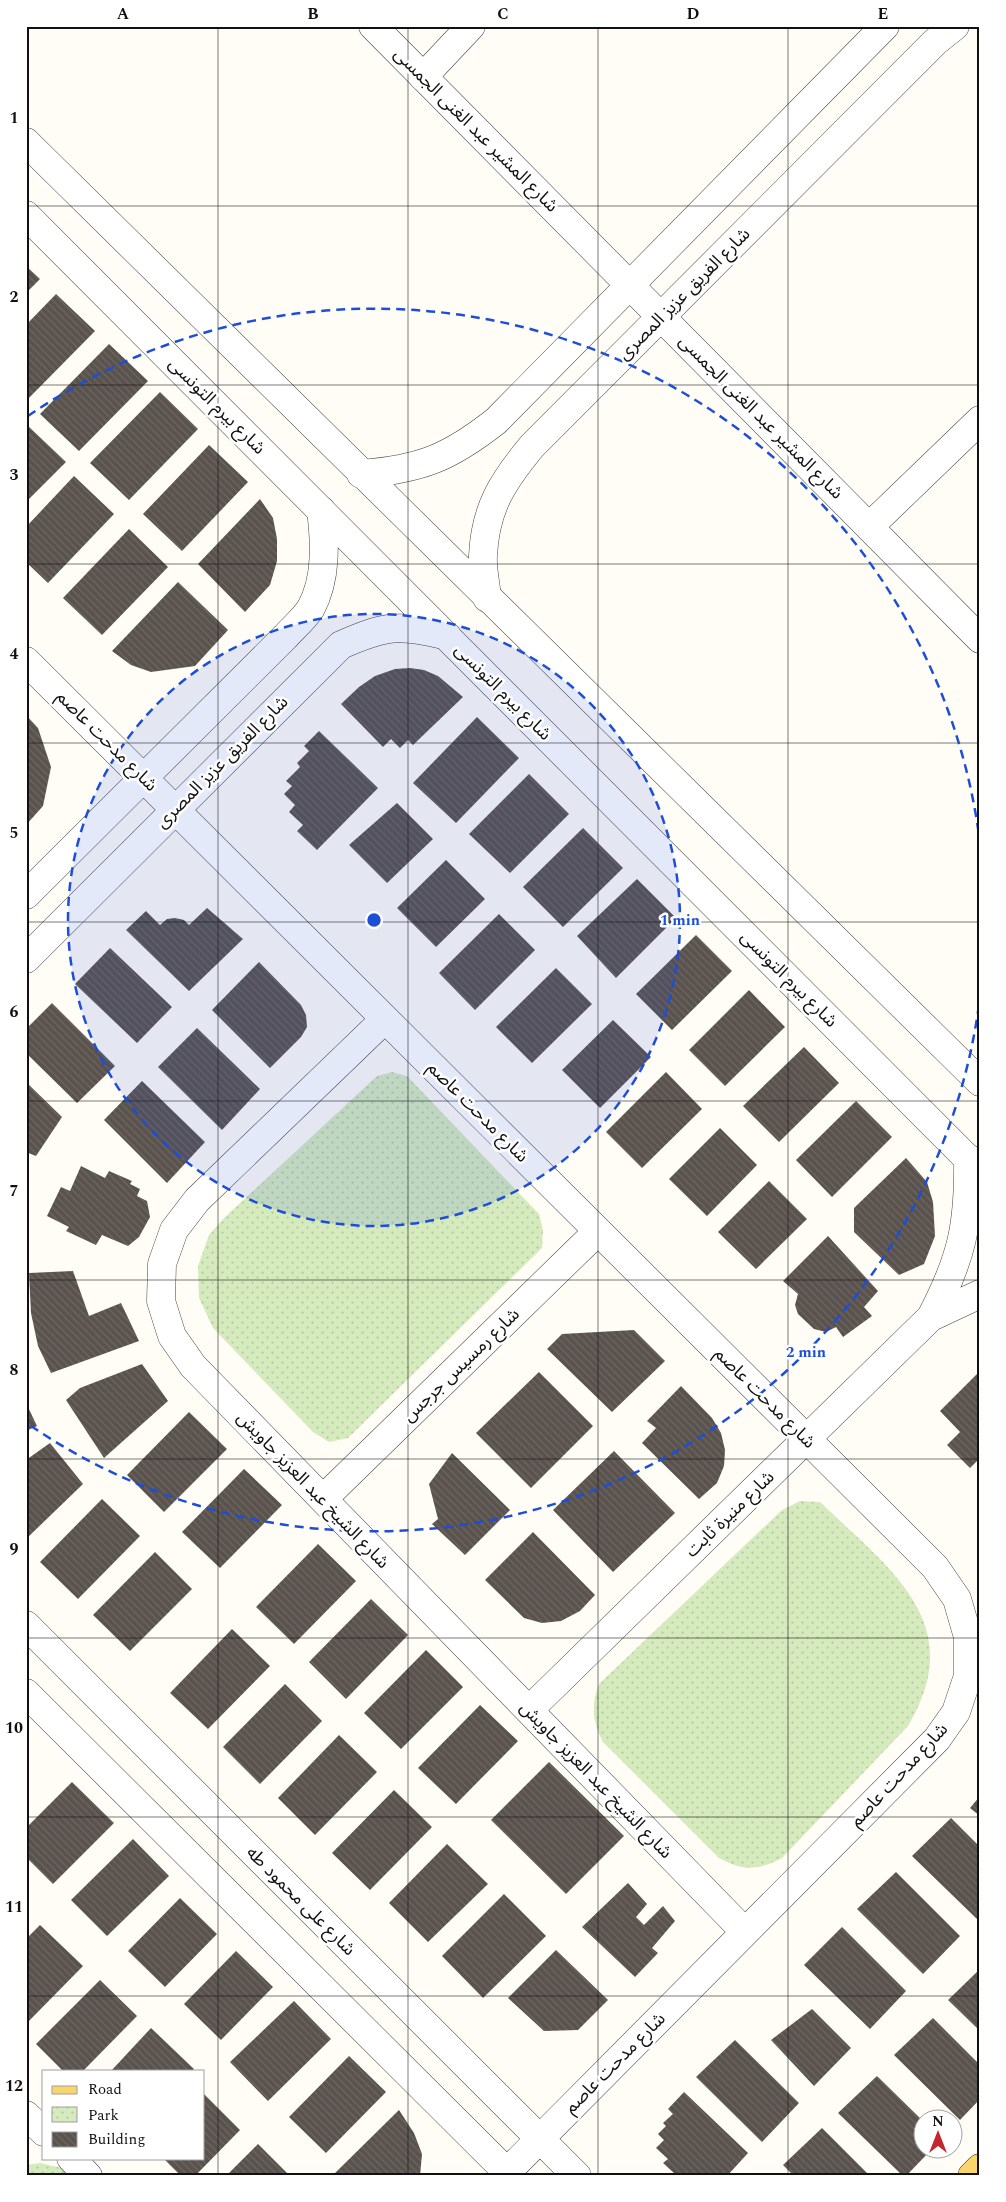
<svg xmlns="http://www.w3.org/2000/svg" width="1006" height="2202" font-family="Spectral,'Noto Sans Arabic',serif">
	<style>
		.park { fill: url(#park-dots) }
		.building { fill: url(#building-back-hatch) }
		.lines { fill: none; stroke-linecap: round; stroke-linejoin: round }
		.minor-casing { stroke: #444; stroke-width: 29 }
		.major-casing { stroke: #222; stroke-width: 29 }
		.minor { stroke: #fff; stroke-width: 28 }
		.major { stroke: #f9d66b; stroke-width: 28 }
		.grid { fill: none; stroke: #111; stroke-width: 1; stroke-opacity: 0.55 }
		.ring { fill: none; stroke: #1d4ed8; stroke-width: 2.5; stroke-dasharray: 9 6 }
		.labels { text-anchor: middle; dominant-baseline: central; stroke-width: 5; stroke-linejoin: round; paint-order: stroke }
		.street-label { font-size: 18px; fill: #111; stroke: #fff }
		.centre { fill: #1d4ed8; stroke: #fff; stroke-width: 2.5 }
		.ring-label { font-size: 15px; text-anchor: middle; font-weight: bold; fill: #1d4ed8; stroke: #fff; stroke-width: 5; stroke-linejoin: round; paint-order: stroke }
		.neatline { fill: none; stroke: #111; stroke-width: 2 }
		.grid-label { font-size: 16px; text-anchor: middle; font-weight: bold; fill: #111 }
	</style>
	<defs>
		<pattern id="park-dots" width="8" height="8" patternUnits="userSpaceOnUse" patternTransform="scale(1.25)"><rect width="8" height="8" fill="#d5ebbd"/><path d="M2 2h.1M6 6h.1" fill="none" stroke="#b6c8a1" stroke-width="1.8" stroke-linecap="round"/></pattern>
		<pattern id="building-back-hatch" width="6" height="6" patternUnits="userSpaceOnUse" patternTransform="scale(1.25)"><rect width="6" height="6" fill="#5a524d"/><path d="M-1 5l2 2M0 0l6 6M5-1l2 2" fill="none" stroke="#6d6662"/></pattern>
	</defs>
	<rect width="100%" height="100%" fill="#fffdf5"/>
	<path class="park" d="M392,1072L407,1076L539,1214L543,1230L542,1248L348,1438L329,1442L313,1432L213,1328L199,1298L198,1266L209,1235L224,1218L377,1076Z
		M800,1501L820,1502C889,1569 970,1622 908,1726L782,1858C757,1871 743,1871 719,1858L603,1742C592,1721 591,1705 599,1684L782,1510Z
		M40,2163L66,2169L77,2176H26V2165Z"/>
	<path class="building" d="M26,266L40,279L26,293Z
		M56,294L95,331L26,401V325Z
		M109,344L148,381L79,451L40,414Z
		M160,392L198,429L129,500L90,463Z
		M27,425L66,462L26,502V426Z
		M209,445L248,482L182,551L143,514Z
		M74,476L114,514L48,583L26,562V527Z
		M260,499L273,518L277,539V561L270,585L245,612L198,564Z
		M129,529L168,567L102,635L63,598Z
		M178,582L228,630L195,666L151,672L131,665L112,651Z
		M410,668L424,670L438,676L463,697L413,745L408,740L400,748L391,739L383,747L341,704L359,687L375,676L395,669Z
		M26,715L38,728L51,767L43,806L26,825Z
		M477,717L519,758L456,823L413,783Z
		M319,731L378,788L317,850L297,831L303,825L289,812L295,805L284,794L292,786L286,781L300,767L297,763L309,751L304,746Z
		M529,774L569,814L510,873L469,834Z
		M397,803L433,839L387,883L349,845Z
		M583,828L623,868L563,927L523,887Z
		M446,860L485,899L436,947L397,908Z
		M637,879L676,918L616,978L577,936Z
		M207,908L243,939L189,991L126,930L146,911L160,925L167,919L175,918L184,920L189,925Z
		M499,914L535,950L475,1010L439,973Z
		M696,935L732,971L672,1030L636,994Z
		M110,948L172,1007L137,1043L75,984Z
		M259,962L301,1005L306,1015L307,1027L301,1037L270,1068L212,1010Z
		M556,968L592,1004L532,1063L496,1027Z
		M749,990L785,1027L725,1086L689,1050Z
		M52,1003L115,1066L77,1103L26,1053V1029Z
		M613,1020L651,1057L600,1108L562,1070Z
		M197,1028L260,1089L222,1130L158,1067Z
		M804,1047L839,1083L779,1142L743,1106Z
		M666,1072L702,1109L642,1168L606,1132Z
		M142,1081L205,1142L167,1183L104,1120Z
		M26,1082L62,1117L36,1156L26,1152Z
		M856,1101L892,1137L832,1197L796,1160Z
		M720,1128L757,1165L707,1216L669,1179Z
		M906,1158L927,1182L933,1202L935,1236L924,1264L899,1275L854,1232V1208Z
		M81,1166L105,1178L109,1171L132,1181L130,1184L140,1189L137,1196L147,1201L150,1217L139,1237L128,1246L102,1235L96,1245L66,1231L69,1227L47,1216L61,1187L70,1191Z
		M769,1181L807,1219L756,1269L718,1232Z
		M828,1236L878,1291L864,1307L872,1316L843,1337L836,1327L826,1332L814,1329L798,1314L795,1305L798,1294L783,1281Z
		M73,1271L89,1316L121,1303L139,1341L51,1373L38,1346L31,1313L29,1273Z
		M634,1330L665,1361L612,1412L547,1349L562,1334Z
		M142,1364L168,1401L104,1458L66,1400L80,1388Z
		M539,1372L593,1426L531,1488L476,1433Z
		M977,1374L980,1377V1458L970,1468L947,1445L960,1432L940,1411Z
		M681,1386L712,1418L721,1433L725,1450L724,1466L717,1483L699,1499L642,1443L656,1428L647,1421Z
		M26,1403L37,1426L26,1431Z
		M189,1412L227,1449L164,1512L127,1475Z
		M50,1443L83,1484L26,1539V1460Z
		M614,1451L675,1513L613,1572L553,1510Z
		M452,1453L510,1510L465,1555L432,1524L438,1519L429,1484Z
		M244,1469L282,1505L220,1568L182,1532Z
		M102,1499L140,1536L78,1599L40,1562Z
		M533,1532L595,1595L580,1611L561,1621L542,1623L524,1618L485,1580Z
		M318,1544L356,1581L294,1644L256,1607Z
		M155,1552L192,1589L130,1651L93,1615Z
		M371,1599L408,1635L346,1699L309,1662Z
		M232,1629L270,1666L208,1729L170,1693Z
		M426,1650L463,1687L401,1749L364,1713Z
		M285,1684L322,1721L260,1784L223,1747Z
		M480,1705L518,1741L456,1804L418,1768Z
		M339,1735L377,1772L315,1835L278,1798Z
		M549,1762L624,1836L566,1894L491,1820Z
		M72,1782L114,1823L53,1884L26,1857V1828Z
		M394,1790L432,1827L370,1890L332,1853Z
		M980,1796V1816L970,1808Z
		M951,1818L980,1847V1918L978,1920L912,1856Z
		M133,1839L169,1876L107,1936L71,1900Z
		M447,1844L488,1884L428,1942L389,1903Z
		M896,1872L960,1936L923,1974L857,1909Z
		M628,1883L647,1904L636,1917L644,1925L663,1906L675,1921L652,1948L658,1953L635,1977L582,1927Z
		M504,1894L546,1936L483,1998L442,1956Z
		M180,1898L217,1934L165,1987L128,1951Z
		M40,1925L83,1966L26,2024V1939Z
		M842,1927L906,1991L870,2029L804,1965Z
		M556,1950L608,2000L578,2030L544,2031L508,1998Z
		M236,1951L273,1987L221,2040L184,2004Z
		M980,1969V2031L948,2000Z
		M100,1980L137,2016L83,2071H63L36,2044Z
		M294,2001L331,2039L268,2101L230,2062Z
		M812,2009L851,2048L814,2086L771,2040Z
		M933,2018L980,2065V2099L960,2120L894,2055Z
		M151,2028L194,2069L192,2071H111Z
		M735,2040L799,2103L762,2142L696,2077Z
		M349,2056L386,2092L326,2153L289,2117Z
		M877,2076L924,2122V2150H931L906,2176H903L838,2113Z
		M684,2092L748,2153L727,2176H674L675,2174L663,2163L668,2159L656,2148L664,2140L658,2134L666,2126L663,2123L673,2114L668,2109Z
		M204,2094L240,2130L195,2176H181L163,2158H204Z
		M399,2110L414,2133L422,2154L420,2176L334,2174Z
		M822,2128L870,2176H794L783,2165Z
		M258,2144L290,2176H226Z"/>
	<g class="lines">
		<g class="minor-casing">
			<path id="minor" d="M373,26L980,639
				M423,77L471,26
				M26,142L980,1082
				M26,215L980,1171
				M361,474C421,469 449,458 496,421L885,26
				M870,526L980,420
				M487,598C486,584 482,569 483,556C485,508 503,481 532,446L935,42L955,26
				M26,661L935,1567L957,1599L968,1637V1676L956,1712L937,1739L503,2176
				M26,895L285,637C293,628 305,618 311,608C327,578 325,542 321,510
				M26,959L341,645C386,625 399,624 447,636
				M385,1019L197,1200L174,1230L162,1264L161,1301L172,1336L193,1366L745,1932
				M931,1317C962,1258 969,1225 968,1158
				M323,1499L598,1231
				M26,1625L577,2176
				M26,1693L511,2176
				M529,1710L931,1317L980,1294
				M26,2115L44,2132
				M71,2158L88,2176"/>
		</g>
		<g class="major-casing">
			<path id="major" d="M972,2176L980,2168"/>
		</g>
		<use href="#minor" class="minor"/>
		<use href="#major" class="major"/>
	</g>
	<path class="grid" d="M218,26V2176M408,26V2176M598,26V2176M788,26V2176M26,206H980M26,385H980M26,564H980M26,743H980M26,922H980M26,1101H980M26,1280H980M26,1459H980M26,1638H980M26,1817H980M26,1996H980"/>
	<circle cx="374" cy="920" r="306" fill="#1d4ed8" fill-opacity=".12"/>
	<g class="ring">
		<circle cx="374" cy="920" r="306"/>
		<path d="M979 1005A611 611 0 0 1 28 1424M28 416A611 611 0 0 1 979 835"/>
	</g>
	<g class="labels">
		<g class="street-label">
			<text transform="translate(476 130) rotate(45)">شارع المشير عبد الغنى الجمسى</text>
			<text transform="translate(684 294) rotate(-45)">شارع الفريق عزيز المصرى</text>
			<text transform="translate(217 406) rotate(45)">شارع بيرم التونسى</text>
			<text transform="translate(761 417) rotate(45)">شارع المشير عبد الغنى الجمسى</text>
			<text transform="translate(503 692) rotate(45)">شارع بيرم التونسى</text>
			<text transform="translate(107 741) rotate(45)">شارع مدحت عاصم</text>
			<text transform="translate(222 762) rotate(-45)">شارع الفريق عزيز المصرى</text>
			<text transform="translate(789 979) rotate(45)">شارع بيرم التونسى</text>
			<text transform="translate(478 1112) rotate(45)">شارع مدحت عاصم</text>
			<text transform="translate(461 1365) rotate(-44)">شارع رمسيس جرجس</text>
			<text transform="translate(765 1398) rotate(45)">شارع مدحت عاصم</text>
			<text transform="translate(313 1490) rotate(46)">شارع الشيخ عبد العزيز جاويش</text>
			<text transform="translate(730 1514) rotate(-44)">شارع منيرة ثابت</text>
			<text transform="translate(899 1775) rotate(-47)">شارع مدحت عاصم</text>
			<text transform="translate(596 1780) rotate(46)">شارع الشيخ عبد العزيز جاويش</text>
			<text transform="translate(301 1901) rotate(45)">شارع على محمود طه</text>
			<text transform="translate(615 2063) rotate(-45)">شارع مدحت عاصم</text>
		</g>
	</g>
	<circle cx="374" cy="920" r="8" class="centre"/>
	<g class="ring-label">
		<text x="680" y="925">1 min</text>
		<text x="806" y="1357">2 min</text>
	</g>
	<rect width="1006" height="2202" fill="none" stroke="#ffffff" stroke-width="55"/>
	<rect x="42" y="2070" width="162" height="90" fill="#ffffff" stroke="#a0a0a0"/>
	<rect x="52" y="2086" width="25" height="8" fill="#f9d66b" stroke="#a0a0a0"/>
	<text x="88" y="2094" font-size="15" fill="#111111">Road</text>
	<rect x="52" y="2107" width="25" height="15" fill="url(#park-dots)" stroke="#a0a0a0"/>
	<text x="88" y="2120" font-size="15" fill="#111111">Park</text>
	<rect x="52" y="2132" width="25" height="15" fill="url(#building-back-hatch)" stroke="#a0a0a0"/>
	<text x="88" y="2144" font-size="15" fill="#111111">Building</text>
	<g transform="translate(938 2134)"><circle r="24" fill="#ffffff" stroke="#a0a0a0"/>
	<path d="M0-4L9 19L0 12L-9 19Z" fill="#c4262e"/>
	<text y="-8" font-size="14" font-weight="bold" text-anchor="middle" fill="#111111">N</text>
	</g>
	<rect x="28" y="28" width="950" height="2146" class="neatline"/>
	<g class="grid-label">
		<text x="123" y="19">A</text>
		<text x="313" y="19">B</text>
		<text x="503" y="19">C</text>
		<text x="693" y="19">D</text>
		<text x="883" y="19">E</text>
		<text x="14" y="123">1</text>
		<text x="14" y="302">2</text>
		<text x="14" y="480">3</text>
		<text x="14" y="659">4</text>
		<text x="14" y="838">5</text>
		<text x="14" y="1017">6</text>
		<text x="14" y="1196">7</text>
		<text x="14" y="1375">8</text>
		<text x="14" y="1554">9</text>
		<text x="14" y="1733">10</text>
		<text x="14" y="1912">11</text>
		<text x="14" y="2091">12</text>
	</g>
</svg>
